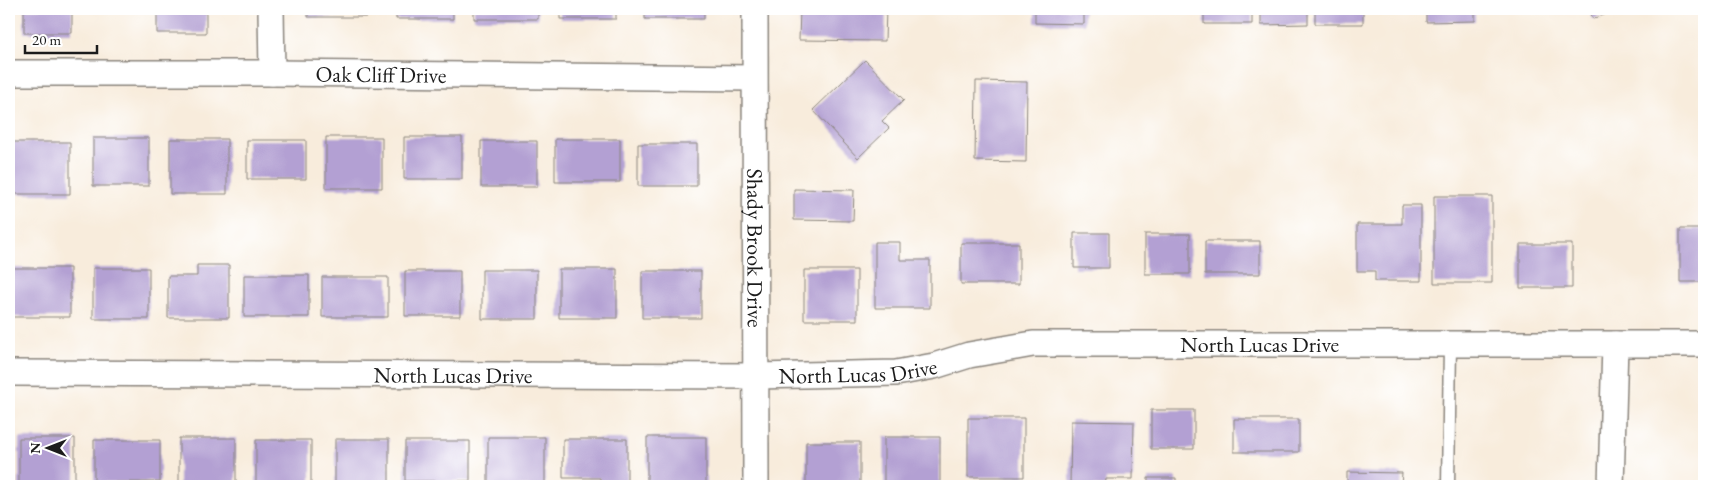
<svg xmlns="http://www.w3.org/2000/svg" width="1713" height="495" font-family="'EB Garamond',serif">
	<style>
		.building { fill: #b3a0d3 }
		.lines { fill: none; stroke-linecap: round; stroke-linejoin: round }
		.service-casing { stroke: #8a847c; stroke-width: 15 }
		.minor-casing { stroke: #8a847c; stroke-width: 28 }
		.service { stroke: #fff; stroke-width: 12 }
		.minor { stroke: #fff; stroke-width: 25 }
		.labels { text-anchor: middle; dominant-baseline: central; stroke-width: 4.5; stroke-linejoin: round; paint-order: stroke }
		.street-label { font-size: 22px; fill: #1c1c1c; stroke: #fff }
	</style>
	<rect width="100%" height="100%" fill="#fff"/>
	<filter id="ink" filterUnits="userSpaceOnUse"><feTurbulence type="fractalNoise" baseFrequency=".02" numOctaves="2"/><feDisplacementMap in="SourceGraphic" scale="10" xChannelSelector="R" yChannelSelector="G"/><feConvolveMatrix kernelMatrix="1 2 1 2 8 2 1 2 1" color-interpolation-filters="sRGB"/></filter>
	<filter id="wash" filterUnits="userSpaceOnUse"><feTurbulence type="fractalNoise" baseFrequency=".0096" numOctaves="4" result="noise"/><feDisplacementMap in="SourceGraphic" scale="20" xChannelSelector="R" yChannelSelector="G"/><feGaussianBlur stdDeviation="1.12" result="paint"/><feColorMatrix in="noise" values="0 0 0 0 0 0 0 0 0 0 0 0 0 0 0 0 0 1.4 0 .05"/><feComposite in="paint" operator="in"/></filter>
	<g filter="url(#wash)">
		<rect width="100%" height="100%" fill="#f8ecdc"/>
		<g id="blocks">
			<path class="building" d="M24,9H72V33H24Z
				M157,9H206V33H157Z
				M308,9H367V17H308Z
				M396,9H453V19H396Z
				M474,9H538V19H474Z
				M560,9H616V19H560Z
				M645,9H704V19H645Z
				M800,9H886L885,41L799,40Z
				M1035,9H1084V24L1035,23Z
				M1204,9H1252V24H1204Z
				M1261,9H1308V24L1261,25Z
				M1315,9H1363V24H1315Z
				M1426,9H1475V21L1426,22Z
				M1589,9H1620L1593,19Z
				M865,60L904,100L882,121L889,128L858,158L813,110Z
				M976,81L1027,82L1026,162L975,161Z
				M326,137H382V188H326Z
				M404,137H462V179H404Z
				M93,138H149V186H93Z
				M170,139H227V194H170Z
				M555,139H620V182H555Z
				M247,140H306V179H247Z
				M481,141H537V187H481Z
				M9,142H70V194H9Z
				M638,144H697V186H638Z
				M794,189L854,190L853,221L794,220Z
				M1434,196H1492V283H1434Z
				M1402,205H1421V281H1375V271H1357V224H1402Z
				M1680,229H1704V282H1680Z
				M1074,233H1109V268H1074Z
				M1145,234H1190V274H1145Z
				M1205,241H1260V274H1205Z
				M875,242H900V260H930V308H875Z
				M961,243H1019V284H961Z
				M1520,244H1572V288H1520Z
				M197,265H229V318H168V276H197Z
				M11,268H70V317H11Z
				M93,268H149V319H93Z
				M559,269H617V318H559Z
				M482,270H537V319H482Z
				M804,270H857V320H804Z
				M405,271H460V316H405Z
				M642,271H701V318H642Z
				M244,275H309V317H244Z
				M322,277H388V317H322Z
				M1151,410H1194V449H1151Z
				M968,418H1024V477H968Z
				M1234,419H1299V452H1234Z
				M1071,421L1134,422L1133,479H1106L1105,486H1070Z
				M488,437H545V486H488Z
				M647,437H706V486H647Z
				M884,437H940V486H884Z
				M19,438H75V486H19Z
				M179,438H236V486H179Z
				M335,439H389V486H335Z
				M563,439H627V486H600V478H563Z
				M94,440H160V482H94Z
				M256,440H311V486H256Z
				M405,441H470V481H405Z
				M806,442H860V486H806Z
				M1347,472L1402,473L1401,486H1347Z
				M1148,478H1176V486H1148Z"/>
		</g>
	</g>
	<g filter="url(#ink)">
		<use href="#blocks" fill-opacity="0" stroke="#8a847c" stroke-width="1"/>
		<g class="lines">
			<g class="service-casing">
				<path id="service" d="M1448,486L1450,345"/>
			</g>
			<g class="minor-casing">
				<g id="minor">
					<path d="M271,9L272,73"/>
					<path id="s1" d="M755,9L756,486"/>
					<path id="s2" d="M9,73H272L754,78"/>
					<path id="s3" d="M9,373L756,376L896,373L934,366L969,355L1033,344H1704"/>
					<path d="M1611,486L1615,344"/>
				</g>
			</g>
			<use href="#service" class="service"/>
			<use href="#minor" class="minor"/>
		</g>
	</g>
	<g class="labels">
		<g class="street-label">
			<text stroke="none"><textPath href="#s2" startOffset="372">Oak Cliff Drive</textPath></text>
			<text stroke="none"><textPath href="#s1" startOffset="239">Shady Brook Drive</textPath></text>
			<text stroke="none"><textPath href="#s3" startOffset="1254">North Lucas Drive</textPath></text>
			<text stroke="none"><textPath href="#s3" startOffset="849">North Lucas Drive</textPath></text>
			<text stroke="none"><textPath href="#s3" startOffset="444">North Lucas Drive</textPath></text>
		</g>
	</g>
	<rect width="1713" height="495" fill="none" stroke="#fff" stroke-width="30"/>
	<g transform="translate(48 448) rotate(270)" stroke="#ffffff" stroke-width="4" paint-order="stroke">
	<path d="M0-4L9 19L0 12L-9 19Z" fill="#1c1c1c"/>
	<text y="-8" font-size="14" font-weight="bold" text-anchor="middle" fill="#1c1c1c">N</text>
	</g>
	<path d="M25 45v8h72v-8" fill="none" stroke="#1c1c1c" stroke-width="2.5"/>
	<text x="32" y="45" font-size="15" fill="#1c1c1c" stroke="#ffffff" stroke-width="4" paint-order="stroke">20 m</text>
</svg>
